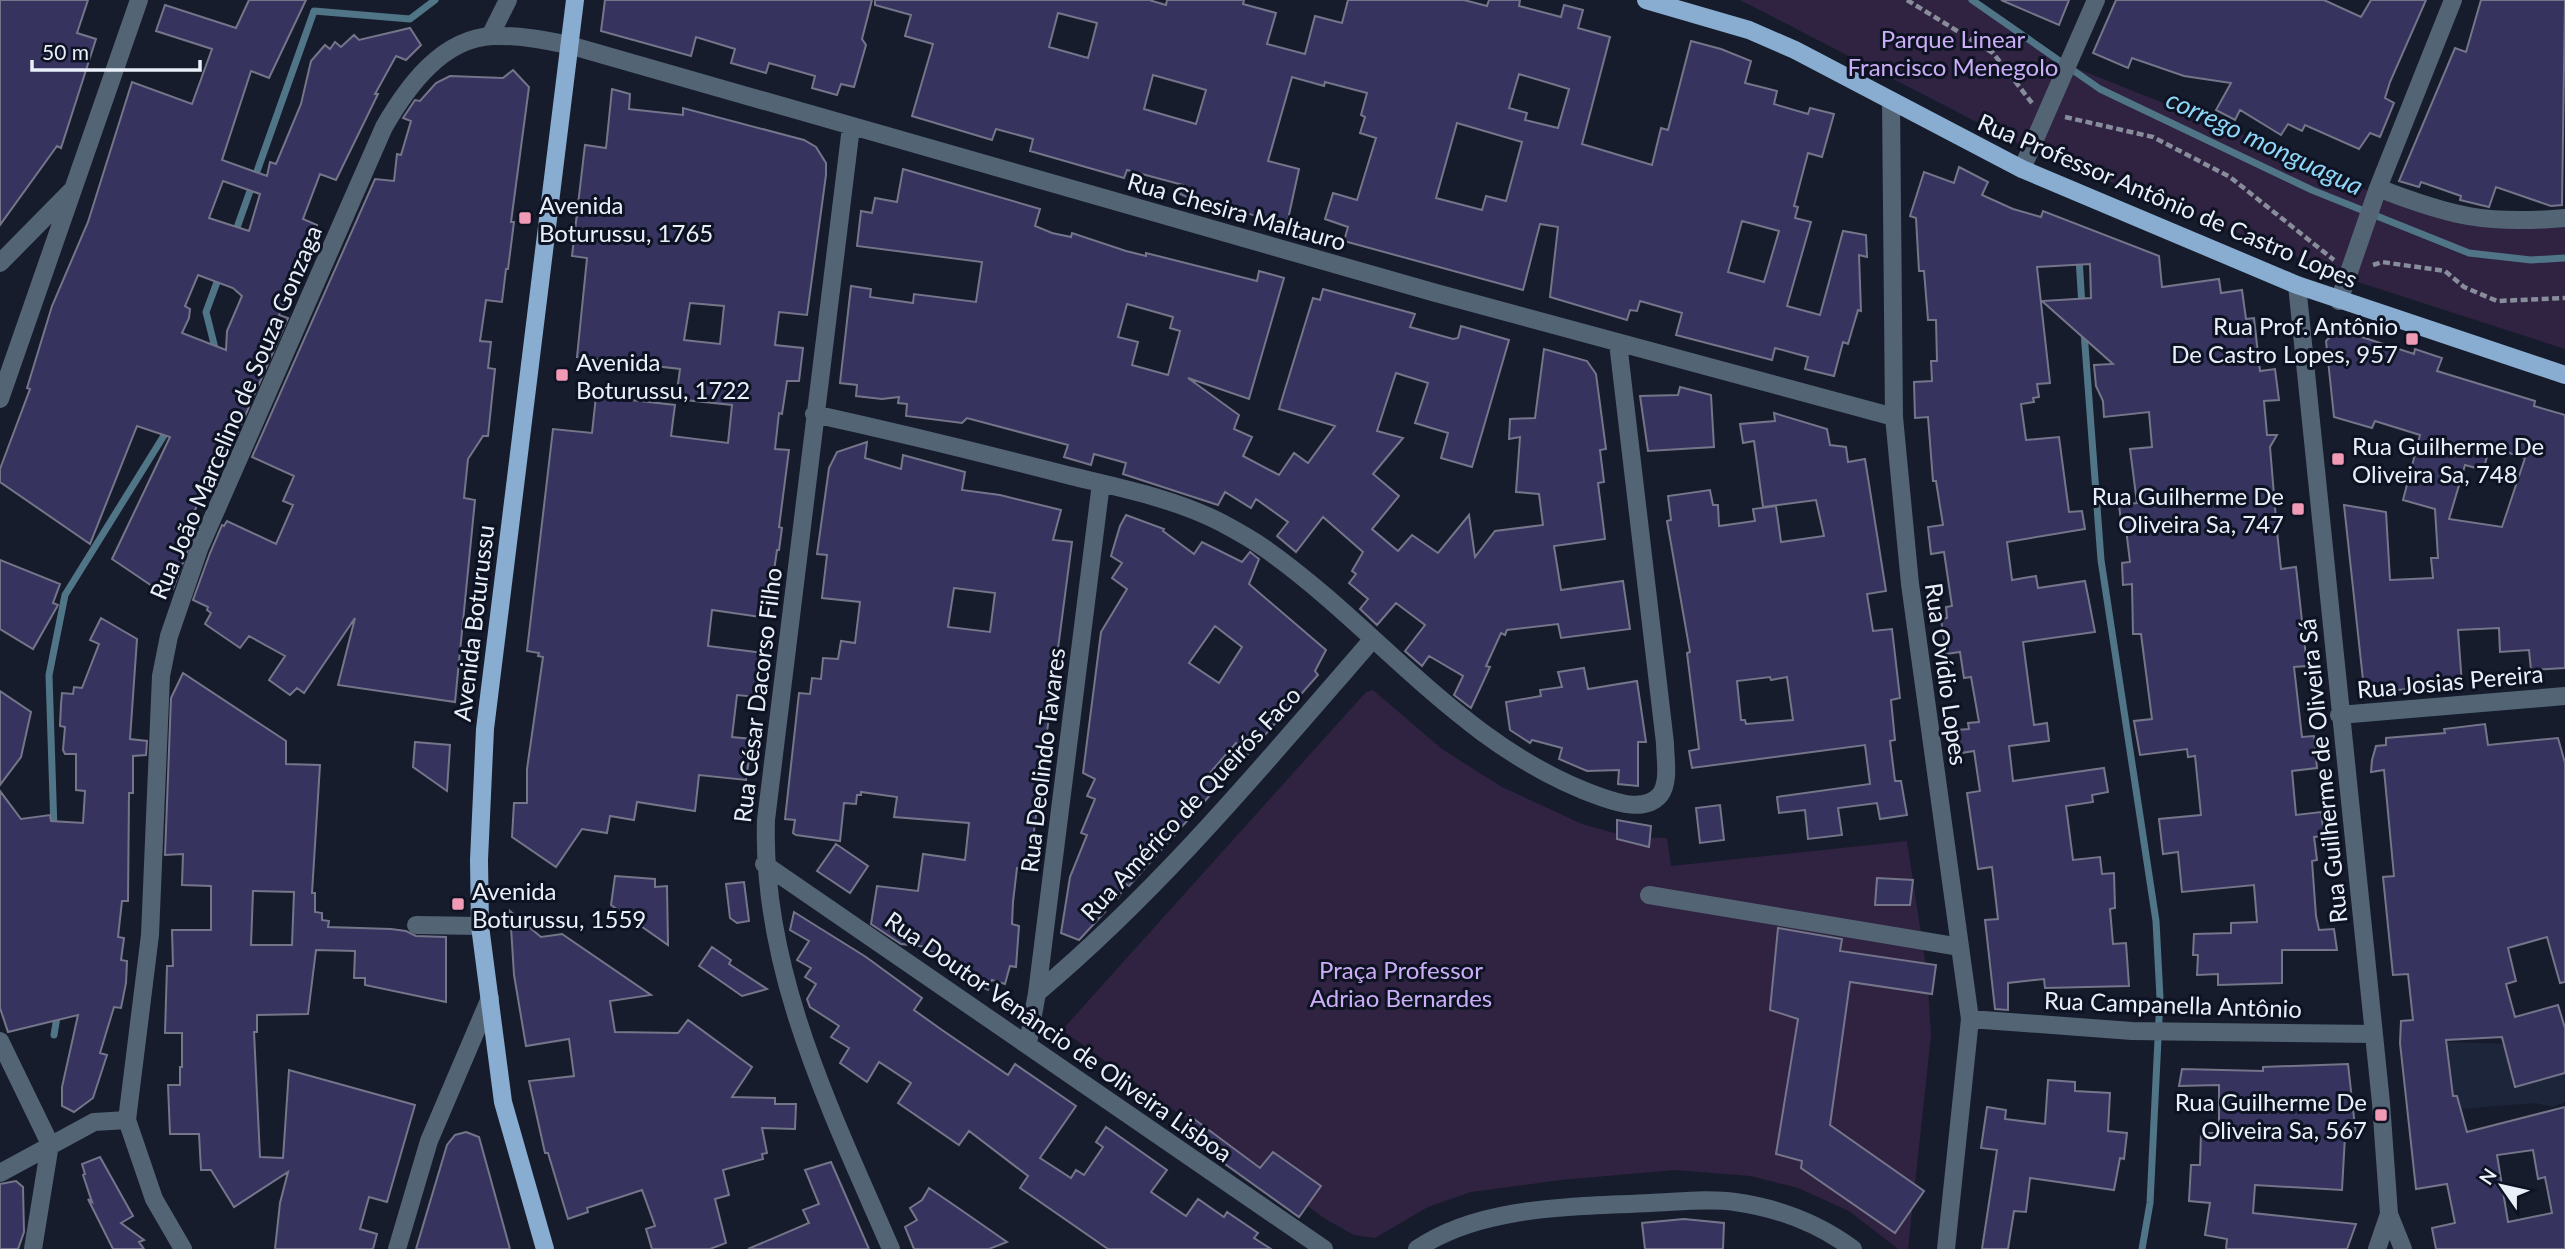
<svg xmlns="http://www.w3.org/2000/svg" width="2565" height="1249" font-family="Lato,sans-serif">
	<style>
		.built { fill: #1d253a }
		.green { fill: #302241 }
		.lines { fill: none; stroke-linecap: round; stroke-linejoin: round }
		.stream { stroke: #507586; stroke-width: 7 }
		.building { fill: #36335f; stroke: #75758a; stroke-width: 2; fill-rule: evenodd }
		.path { stroke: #878d9a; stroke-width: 4.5; stroke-dasharray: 7 3.5; stroke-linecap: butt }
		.minor { stroke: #536475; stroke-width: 18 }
		.major { stroke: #88add0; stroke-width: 18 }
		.poi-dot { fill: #f09ab6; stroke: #0d1322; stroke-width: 2.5 }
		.labels { text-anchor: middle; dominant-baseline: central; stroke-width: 6; stroke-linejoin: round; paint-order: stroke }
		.park-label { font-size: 24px; fill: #ccadf7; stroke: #0d1322 }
		.street-label { font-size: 24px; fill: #eaf0fa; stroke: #0d1322 }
		.poi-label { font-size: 24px; fill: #eaf0fa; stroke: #0d1322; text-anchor: start }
		.water-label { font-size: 26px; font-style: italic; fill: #8fd7f8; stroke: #0d1322 }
	</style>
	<rect width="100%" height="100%" fill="#161c2c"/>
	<path class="built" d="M2565,1034V1102L2553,1107L2535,1103L2412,1113L2404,1041L2517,1044Z"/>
	<path class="green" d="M1740,0H1968L2073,67L2286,152L2364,189L2452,219L2565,214V349L2364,284L2031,150Z
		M1373,690L1442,749L1502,787L1582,824L1629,837L1667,838L1671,866L1907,841L1927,973L1931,1035L1908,1249H1898L1849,1211L1798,1188L1750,1176L1675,1170L1561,1180L1471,1192L1428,1207L1375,1238L1354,1235L1327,1220L1062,1030L1366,692Z"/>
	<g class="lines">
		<path class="stream" d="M1972,0L2100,89L2312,190L2469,253L2531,260L2565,258
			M234,236L314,11L410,19L435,0
			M2079,258L2082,306
			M2084,332L2101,560L2156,921L2160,998L2150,1203L2142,1249
			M213,352L215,348L206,312L220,274
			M54,830L49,675L65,595L168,429
			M54,1035L58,1011"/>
	</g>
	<path class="building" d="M0,0H88L77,33L96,39L61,148L57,146L0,225Z
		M249,0H306L269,78L251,71L222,160L267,176L270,162L276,164L301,104L311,61L325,45L330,49L335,42L341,47L354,35L359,40L410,28L421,45L406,60L396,56L375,94H378L336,180L320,174L303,219L317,225L279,315L288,318L231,448L224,444L221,447L193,515L200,518L173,589L164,585L161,592L112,559L170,437L137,426L90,544L0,482V469L30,389L27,388L52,306L88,222L132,82L192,104L212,49L156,31L165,5L236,28ZM223,181L260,194L249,231L209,218ZM198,275L233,288L242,296L227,331L226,350L182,333L189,318L190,309L185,306Z
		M605,0H872L862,39L866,45L854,87L841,84L837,95L812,88L815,76L769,63L766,73L731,63L735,49L696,37L691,56L601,31Z
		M875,0H1149L1166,5L1167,0H1244L1243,4L1276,13L1267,44L1305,54L1315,16L1342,23L1348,0H1464L1487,6L1489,0H1520L1519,6L1561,17L1564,5L1583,10L1578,28L1610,37L1582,144L1652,165L1661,128L1668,130L1691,41L1721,49L1751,61L1745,83L1777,91L1774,104L1808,114L1810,108L1834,114L1822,157L1808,153L1794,206L1798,207L1795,218L1811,222L1787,306L1820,315L1843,231L1866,235L1867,257L1859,255L1861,311L1858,310L1848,344L1843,342L1834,376L1805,369L1808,357L1775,348L1772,360L1676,335L1682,313L1640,301L1637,311L1630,310L1627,320L1550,297L1558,227L1540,224L1523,290L1344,241L1348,227L1325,219L1333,193L1357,200L1376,138L1360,133L1365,117L1361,115L1367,93L1325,82L1324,86L1292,77L1268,161L1299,169L1287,224L1189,198L1180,194L1183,185L1127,170L1124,178L1030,151L1033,139L996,129L992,140L912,116L933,44L905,36L911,15L875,5ZM1058,13L1097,23L1088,58L1049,47ZM1519,74L1569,89L1558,128L1525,120L1527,113L1509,108ZM1153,75L1206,90L1196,124L1144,109ZM1457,123L1522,142L1506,201L1486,196L1482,210L1436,198ZM1742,221L1779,231L1764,282L1728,272Z
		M2001,0H2069L2059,25Z
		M2116,0H2324L2361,17L2371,0H2426L2390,82L2385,98L2394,103L2380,137L2370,133L2359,149L2305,125L2302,131L2288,124L2281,135L2240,110L2235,120L2216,110L2231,83L2184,76L2132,58L2128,68L2093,53Z
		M2481,0H2565L2562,205L2551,206L2496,187L2489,207L2460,200L2461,196L2421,182L2419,187L2399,181L2455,48L2466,52Z
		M513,70L529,87L511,222H514L508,269H506L502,302L486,300L480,341L491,342L488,368L495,369L488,436H483L468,459L464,498L475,500L455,702L338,685L355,618L304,693L297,688L290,695L269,680L285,656L249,636L240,648L205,624L211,613L207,610L208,607L193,600L210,553L222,525L224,526L227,521L276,544L293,505L283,501L294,476L252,457L375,179L394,181L397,154L401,155L411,121L403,118L415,100L420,101L436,83L450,76L503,78Z
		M612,89L630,94L629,109L683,115V108L804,140L816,147L826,163V175L807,315L779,312L775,345L803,348L799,381H787L782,414L779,413L775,449L789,450L779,527L782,528L779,550H777L767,618L712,610L708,646L763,653L757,697L737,695L732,737L752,739L746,780L699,775L695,811L637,802L634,820L610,816L607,833L582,829L556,867L512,837L514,803H527V769L543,657L538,656L539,653L527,651L553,429L592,433L596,396L675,405L671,436L728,443L732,405L676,399L680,369L577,357L587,258L572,256L585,145L606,148ZM690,303L724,306L720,344L684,340Z
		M1959,167L1988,182L1982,195L2013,209L2041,217L2043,211L2159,256L2162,287L2219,279L2221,293L2242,290L2246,319L2254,318L2260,371L2275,369L2279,400L2264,401L2267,435H2277L2270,447L2277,531L2281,569L2296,567L2307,666L2294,667L2302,737L2314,736L2317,768L2292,771L2296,815L2321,812L2324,836L2314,837L2317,860L2312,861L2316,916L2319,930L2334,929L2337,950H2282V983L2218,985V974L2197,975L2198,955H2193L2194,934L2231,933V923L2257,922L2254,885L2182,892L2178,852L2163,854L2159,819L2201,815L2195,756L2188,757L2187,749L2140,755L2134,721L2152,719L2141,634H2133L2132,584L2123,585L2122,563L2130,562L2126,529L2122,530L2119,505L2137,503L2130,449L2152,447L2149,412L2104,417L2103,401L2096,386L2094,365L2113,364L2042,301L2091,298L2090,264L2037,267L2050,383L2037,384L2039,397L2033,398L2034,402L2021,404L2026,440L2059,437L2069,512L2082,511L2085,529L2007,542L2012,580L2036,576L2038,588L2085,581L2095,632L2023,642L2034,725L2047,723L2049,741L2009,746L2013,781L2104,768L2108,792L2092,795L2093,802L2066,806L2073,860L2100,857L2102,874L2114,873L2115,908L2110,909L2113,944L2126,943L2129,986L2045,988L2044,979L2008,983V1010L1995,1009L1985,920L1998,919L1992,867L1978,869L1967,793L1980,791L1974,751L1961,753L1957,730L1969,729L1968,723L1979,722L1971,677L1964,678L1960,652L1946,654L1941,619L1947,618L1946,607L1952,606L1944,552L1931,554L1928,527L1943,525L1936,481H1933L1928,417L1915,418L1914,382L1932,381L1931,361H1937L1936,320H1928L1924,271H1919L1916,218L1910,216L1924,172L1954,183Z
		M903,169L1040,209L1035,226L1052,233L1071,237L1072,233L1126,251L1146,256V253L1257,281L1259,271L1284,278L1249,399L1188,378L1239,415L1234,429L1252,437L1243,456L1279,475L1294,453L1308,463L1335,426L1279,409L1313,298L1320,300L1323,289L1415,314L1410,327L1453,339L1458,338L1461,326L1509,340L1472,467L1441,458L1448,433L1415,423L1428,383L1396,373L1377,431L1403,438L1373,474L1399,496L1372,529L1398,551L1412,535L1438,553L1469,515L1475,557L1495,531L1543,525L1539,494L1516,492L1520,437L1509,439L1510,419L1535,418L1544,349L1587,361L1596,374L1606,449L1600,450L1604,482L1598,483L1605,539L1554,546L1561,590L1623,581L1630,629L1561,638L1558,624L1507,630L1505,635L1501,633L1486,666L1490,667L1471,708L1454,695L1463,676L1429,656L1422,666L1405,651L1425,625L1396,603L1377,625L1360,609L1368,599L1349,583L1356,574L1352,571L1363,552L1323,517L1296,552L1277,536L1288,522L1256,499L1251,508L1225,492L1218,505L1123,474L1126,463L1094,454L1091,465L1064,457L1068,445L967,418L962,423L906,416L907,404L898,403L899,397L882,399L856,396L857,385L840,383L851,286L871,289L870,297L913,303L914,294L976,302L982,262L857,246L861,211L872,213L875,198L897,202ZM1127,304L1173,317L1170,328L1180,331L1168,375L1132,365L1138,342L1118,337Z
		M2337,329L2414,354L2415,349L2442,358L2437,371L2535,401L2534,406L2565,415V668L2531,670L2529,650L2500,652L2499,628L2458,630L2462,685L2371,692L2364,689L2344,505L2386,512L2390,580L2433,578L2431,558H2438L2435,509L2403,500L2420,435L2375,421L2372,428L2334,417L2326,341ZM2490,447L2525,458L2502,527L2449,519L2465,465L2483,470Z
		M1680,387L1711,395L1714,447L1648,451L1640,396L1678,395Z
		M1774,413L1827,429L1830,445L1846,447L1848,462L1865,459L1886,591L1867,594L1873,631L1892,629L1900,698L1891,700L1895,740L1890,741L1895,781H1901L1907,815L1880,819L1877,803L1838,808L1842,835L1808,839L1805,810L1779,813L1777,797L1870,784L1865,745L1692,768L1689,751L1699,749L1687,653L1690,652L1667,521L1671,520L1668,496L1710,490L1713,505H1718L1719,526L1755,521L1753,509L1776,506L1781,542L1824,536L1816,500L1763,507L1754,441L1743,443L1740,424L1775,421ZM1770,677L1771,680L1787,677L1793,720L1746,724L1745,720H1741L1737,681Z
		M867,442L865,458L901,469L903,455L965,472L962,490L1000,495L1061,510L1053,540L1072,542L1029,869L1017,868L1013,902L1012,924L1019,926L1016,967L1010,966L1005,984L992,980L988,990L950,972L951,967L939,965L940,953L927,951V947L901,944L871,924L877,886L918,891L923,854L965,860L969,823L894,817L897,797L861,792V795H857L856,804L844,803L840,841L796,835L793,833L795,820L785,819L799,693L810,694L812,678L821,679L823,658L838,659L841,641L855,643L860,602L822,598L827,555L817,554L829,468L837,452ZM954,588L995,593L990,632L948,627Z
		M1126,515L1164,529L1163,531L1194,554L1202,542L1242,562L1250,552L1255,556L1259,559L1249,584L1326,650L1315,671L1318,675L1248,754L1236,743L1209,774L1220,784L1129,886L1126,884L1118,898L1112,895L1105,912L1079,940L1061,933L1070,877L1087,835L1081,833L1095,799L1087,796L1095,779L1083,773L1101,632L1127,589L1112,578L1122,563L1111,556L1120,526ZM1215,626L1242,647L1219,683L1189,663Z
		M0,560L60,584L53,603L58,605L33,649L0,629Z
		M101,618L137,639L130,739L147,741L146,755L133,756V793H129L128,901H122L118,937L124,938L121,960L127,961L126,983L121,1008L114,1007L100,1053L107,1055L93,1098L74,1112L62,1106V1087L78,1015L8,1032L0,1008V791L21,819L50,815L51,821L83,823L85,791L76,790V754H65L63,750L65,727L60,726L61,704L62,693L73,694L74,687L82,688L99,644L90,640Z
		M1584,668L1588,689L1637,681L1646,742H1638V786L1618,784L1619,770L1587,771L1559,759L1562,748L1532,740L1530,743L1510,730L1506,702L1541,696L1540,690L1562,687L1558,672Z
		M183,673L286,741V764L320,765L312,893H315V912L322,913V920L329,921L328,927L391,929L406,931L416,936L446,937V1002L365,985V978H354L355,951L316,950L308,1014L257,1015V1032H254L260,1157L283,1158L289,1070L415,1105L387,1202L369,1197L360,1229L377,1234L373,1249H275L280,1203L288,1172L234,1207L211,1170H201L199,1134H170L168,1085H180V1067H182V1033H165L167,966H173L172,930H211V886L182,885L183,854L165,855L171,698ZM253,891L294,892L292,945H251Z
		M0,691L31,712L21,757L0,785Z
		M2485,724L2488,745L2558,738L2565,763V982L2560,983L2547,937L2508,948L2516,981L2506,984L2515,1017L2558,1005L2565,1028V1073L2515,1087L2502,1037L2446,1040L2453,1096H2457L2467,1132L2565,1107V1249H2436L2432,1228L2455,1223L2447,1184L2416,1189L2400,1043L2401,1021L2413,1020L2408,974L2393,975L2383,877L2394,876L2384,770L2371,772L2372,760L2376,746L2386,745V738L2445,733L2444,729ZM2533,1150L2538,1179L2545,1177L2552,1213L2508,1222L2497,1155Z
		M415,742L450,745L447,791L413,767Z
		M1720,805L1724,840L1700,843L1696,808Z
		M1617,820L1651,826L1649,847L1617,839Z
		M836,844L868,866L850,893L817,871Z
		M615,876L655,879V887L667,886L668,945L611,905Z
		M1877,878L1913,880L1910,905H1875Z
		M744,882L749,921L737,923L730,918L726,884Z
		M510,911L541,937L562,934L651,995L610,1001L615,1032L678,1033L688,1020L752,1067L732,1097L775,1098V1104H796L795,1129L762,1128L767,1153L762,1154L763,1159L723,1170L729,1195L715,1199L726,1243L710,1249H652L646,1229L655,1226L642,1190L587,1208L588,1212L568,1219L548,1153H545L529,1081L574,1076L569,1039L526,1046L514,975Z
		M794,912L866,957L922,998L914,1010L942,1030L1008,1075L1015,1064L1076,1106L1040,1158L1071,1178L1076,1170L1084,1175L1103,1147L1096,1142L1106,1127L1167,1170L1151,1192L1186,1216L1198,1199L1224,1217L1227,1212L1258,1233L1254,1238L1271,1249H1108L1020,1188L1028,1176L969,1131L959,1145L898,1103L911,1083L879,1062L867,1082L840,1063L849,1048L831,1037L839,1026L810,1007L807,999L816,984L805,977L811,968L797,960L809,941L790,930Z
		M1778,928L1842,939L1840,951L1936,965L1932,994L1850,982L1830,1125L1924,1191L1895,1233L1801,1168L1802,1161L1776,1154L1798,1019L1770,1010Z
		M712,947L731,960L729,964L767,989L742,996L699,966Z
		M2348,1064L2356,1136H2345L2342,1190L2255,1185L2253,1213L2356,1224L2347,1249H2226L2227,1239L2205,1235L2210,1203L2189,1201L2191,1165H2200L2201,1133H2219V1085L2179,1086L2182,1069L2263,1071V1067Z
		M2048,1080L2075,1082V1091L2110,1093L2108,1131L2127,1133L2124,1159L2120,1158L2114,1190L2030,1178L2026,1212L2014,1211L2008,1249H1982L1997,1150L1981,1148L1987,1107L2006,1110L2005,1119L2045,1124Z
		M1190,1116L1260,1168L1273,1152L1321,1186L1299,1217L1179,1131Z
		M466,1132L479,1137L510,1249H416L447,1145L455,1135Z
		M100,1157L133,1216L121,1223L144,1240L139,1242L144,1249H113L88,1199L92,1202L83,1175L85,1174L82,1164Z
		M831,1162L869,1249H748L809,1223L803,1210L819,1204L805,1170Z
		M16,1181L23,1187L24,1232L18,1249H0V1184Z
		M929,1188L964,1212L1007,1242L989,1249H914L905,1227L917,1220L910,1208L922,1200Z
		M1684,1219L1724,1223L1723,1249H1645L1642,1223Z"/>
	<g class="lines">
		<path class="path" d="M1907,0L1993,53L2032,103
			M2065,117L2153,137L2230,177L2334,260
			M2373,265L2382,262L2445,271L2464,287L2497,301L2565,298"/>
		<path class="minor" d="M490,36L508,0
			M1891,102L1894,417L1910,584L1970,1019L1946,1249
			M851,127L766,820C761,971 832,1113 891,1249
			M2022,169L2096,0
			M2378,188C2450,216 2486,225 2565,218
			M0,263L71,191
			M2297,285L2381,1103L2389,1214L2377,1249
			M2339,301L2378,188L2453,0
			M0,399L139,0
			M814,414C900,433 986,454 1071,476C1121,488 1176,499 1222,523C1237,531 1253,540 1267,550C1381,631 1464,749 1601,797C1618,803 1645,812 1660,795C1670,782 1665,758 1665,743L1618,343
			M2339,715L2565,696
			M764,864L1324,1249
			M1649,895L1960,947
			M416,925L480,926
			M1037,993C1161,889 1266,762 1372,640
			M1970,1019L2132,1031L2374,1034
			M0,1041L50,1144L33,1249
			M1028,1043L1037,993L1101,483
			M127,1120L150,935L161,676L169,636L199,549L384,127C407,87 442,38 493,36C519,35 544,40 569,45L1436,293L1894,417
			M127,1120L154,1199L183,1249
			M0,1173L94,1122L127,1120
			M2389,1214L2403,1249
			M397,1249L429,1141L490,998
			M1417,1249C1481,1205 1575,1207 1650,1203C1677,1202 1708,1198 1735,1202C1778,1208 1818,1223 1853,1249"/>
		<path class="major" d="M1646,0L1749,30L1795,50L2022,169L2297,285L2565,375
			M545,1249L503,1102L480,926L479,860L485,729L575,0"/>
	</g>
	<g class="poi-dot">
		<rect x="518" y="211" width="14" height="14" rx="3.5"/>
		<rect x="2405" y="332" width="14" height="14" rx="3.5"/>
		<rect x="555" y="368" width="14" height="14" rx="3.5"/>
		<rect x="2331" y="452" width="14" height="14" rx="3.5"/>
		<rect x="2291" y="502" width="14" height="14" rx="3.5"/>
		<rect x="451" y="897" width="14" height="14" rx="3.5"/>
		<rect x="2374" y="1108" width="14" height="14" rx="3.5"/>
	</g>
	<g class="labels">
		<g class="park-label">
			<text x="1953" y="38">Parque Linear<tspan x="1953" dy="28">Francisco Menegolo</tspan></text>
			<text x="1401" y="969">Praça Professor<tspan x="1401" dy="28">Adriao Bernardes</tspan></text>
		</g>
		<g class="street-label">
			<text transform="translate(2168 200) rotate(23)">Rua Professor Antônio de Castro Lopes</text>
			<text transform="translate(1237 211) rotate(16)">Rua Chesira Maltauro</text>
			<text transform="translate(235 412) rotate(-67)">Rua João Marcelino de Souza Gonzaga</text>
			<text transform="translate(473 623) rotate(-83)">Avenida Boturussu</text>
			<text transform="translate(1947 674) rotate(82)">Rua Ovídio Lopes</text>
			<text transform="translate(2450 681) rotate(-5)">Rua Josias Pereira</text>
			<text transform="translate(757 695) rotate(-83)">Rua César Dacorso Filho</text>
			<text transform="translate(1042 760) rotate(-83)">Rua Deolindo Tavares</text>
			<text transform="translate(2322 771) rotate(-96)">Rua Guilherme de Oliveira Sá</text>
			<text transform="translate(1190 803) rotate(-47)">Rua Américo de Queirós Faco</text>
			<text transform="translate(2173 1004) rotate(2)">Rua Campanella Antônio</text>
			<text transform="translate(1059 1036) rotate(35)">Rua Doutor Venâncio de Oliveira Lisboa</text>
		</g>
		<g class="poi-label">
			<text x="539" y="204">Avenida<tspan x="539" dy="28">Boturussu, 1765</tspan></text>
			<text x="2398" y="325" text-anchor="end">Rua Prof. Antônio<tspan x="2398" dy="28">De Castro Lopes, 957</tspan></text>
			<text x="576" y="361">Avenida<tspan x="576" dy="28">Boturussu, 1722</tspan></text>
			<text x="2352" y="445">Rua Guilherme De<tspan x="2352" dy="28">Oliveira Sa, 748</tspan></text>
			<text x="2284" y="495" text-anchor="end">Rua Guilherme De<tspan x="2284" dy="28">Oliveira Sa, 747</tspan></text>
			<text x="472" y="890">Avenida<tspan x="472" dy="28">Boturussu, 1559</tspan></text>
			<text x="2367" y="1101" text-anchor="end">Rua Guilherme De<tspan x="2367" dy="28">Oliveira Sa, 567</tspan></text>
		</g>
		<g class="water-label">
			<text transform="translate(2265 142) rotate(25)">corrego monguagua</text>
		</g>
	</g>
	<g transform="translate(2502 1186) rotate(304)" stroke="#0d1322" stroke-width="5" paint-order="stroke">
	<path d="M0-5L12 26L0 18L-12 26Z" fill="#eaf0fa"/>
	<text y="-10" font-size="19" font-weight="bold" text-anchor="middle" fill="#eaf0fa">N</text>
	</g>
	<path d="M32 60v10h168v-10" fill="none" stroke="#eaf0fa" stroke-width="3.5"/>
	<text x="42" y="60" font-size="21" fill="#eaf0fa" stroke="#0d1322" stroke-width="5" paint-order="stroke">50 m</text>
</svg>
